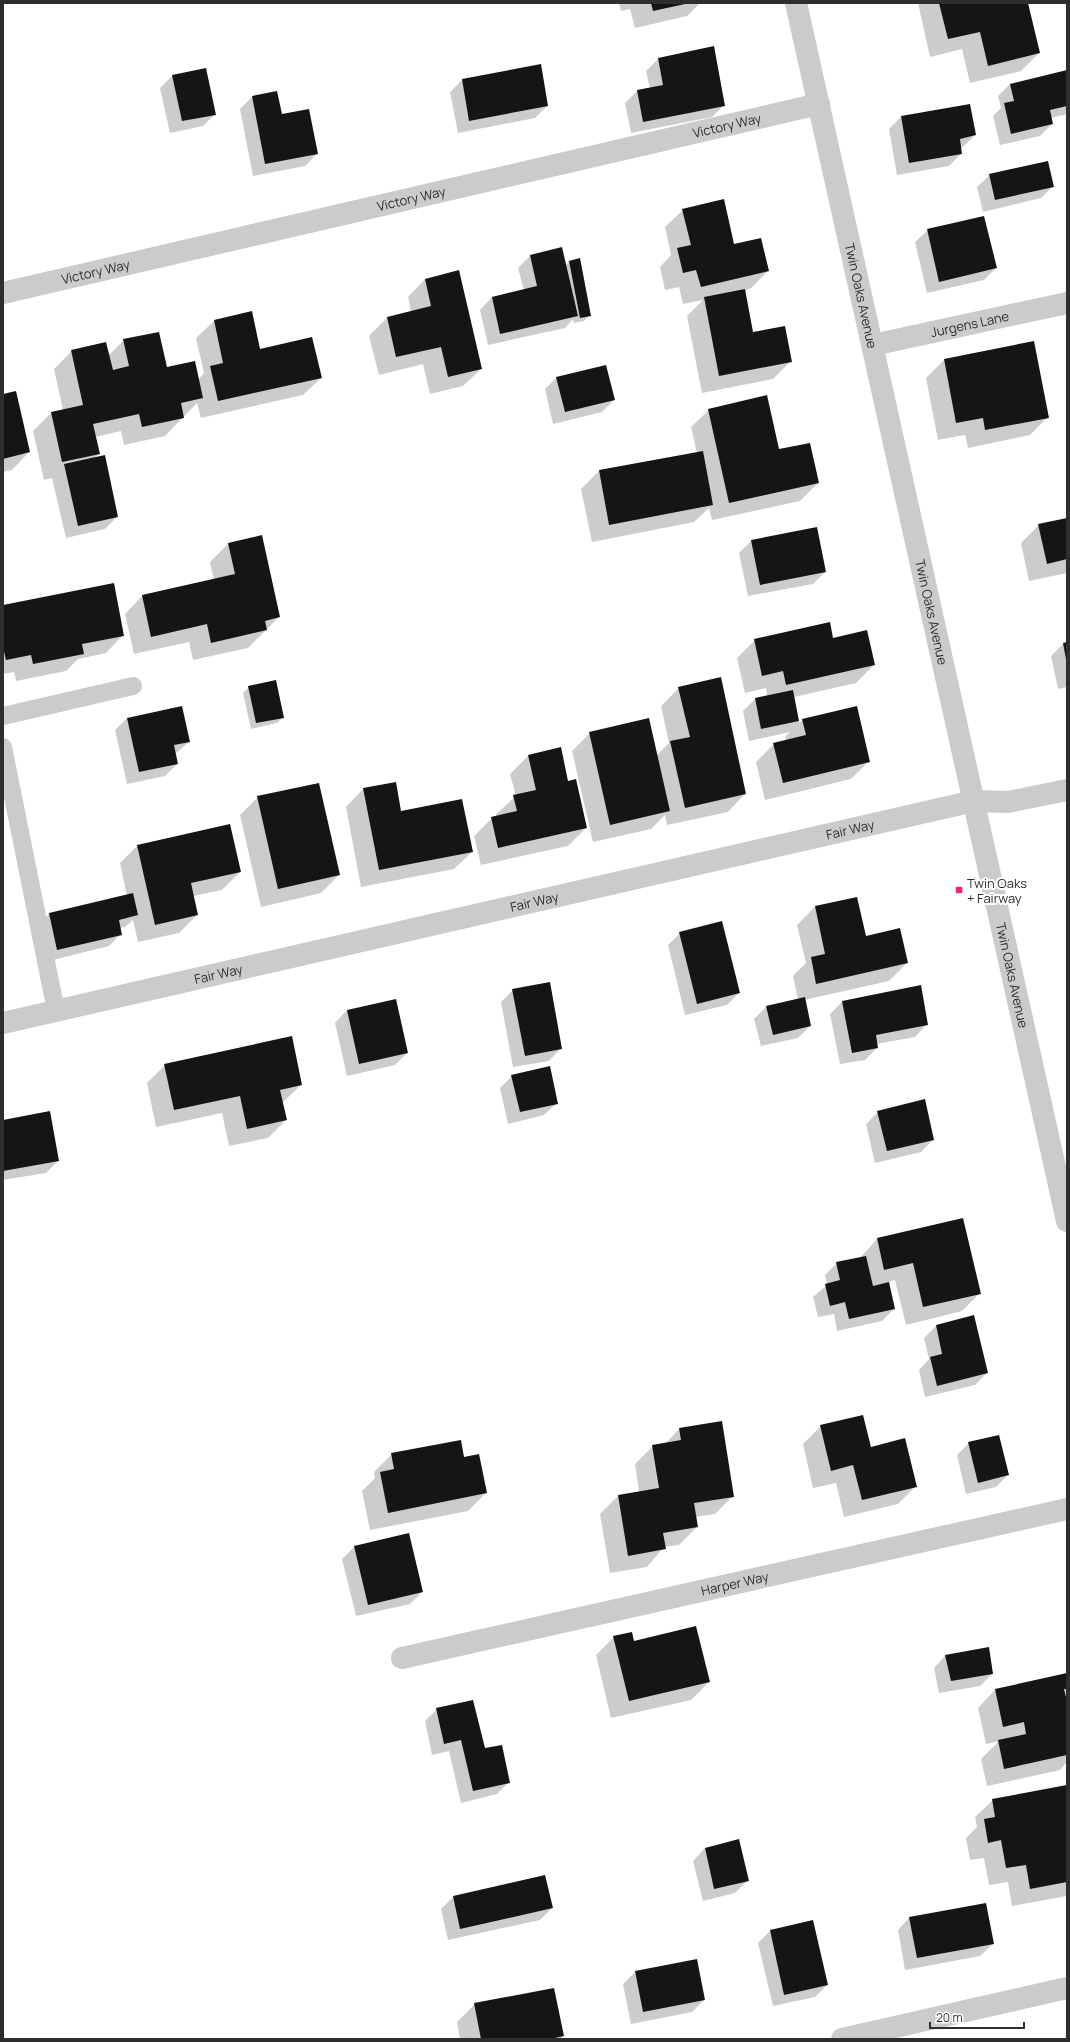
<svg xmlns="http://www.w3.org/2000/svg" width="1070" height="2042" font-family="Manrope,sans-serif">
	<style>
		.shadow { fill: #0003 }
		.building { fill: #151515 }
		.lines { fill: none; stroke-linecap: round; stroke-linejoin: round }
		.service { stroke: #cbcbcb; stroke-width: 18 }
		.minor { stroke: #cbcbcb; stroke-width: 22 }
		.tertiary { stroke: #cbcbcb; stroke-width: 22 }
		.poi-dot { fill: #f61e7b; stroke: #fff; stroke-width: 1.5 }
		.labels { text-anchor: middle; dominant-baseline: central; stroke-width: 4; stroke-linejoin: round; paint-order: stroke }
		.street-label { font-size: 13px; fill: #2e2e2e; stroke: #fff }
		.poi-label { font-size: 13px; fill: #2e2e2e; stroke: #fff; text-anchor: start }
	</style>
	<rect width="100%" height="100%" fill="#fff"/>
	<path class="shadow" d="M619,3H700L687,16L635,28L630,9L621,11Z
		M918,3H1027L1039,53L1021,71L970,83L962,49L930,57Z
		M658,59L724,105L712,117L631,133L625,103L637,91L650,89L646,71Z
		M540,66L547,106L535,118L458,133L450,92L462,80Z
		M1067,71V114L1051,118L1052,124L1040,136L1000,145L993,116L1001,108L998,96L1010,84Z
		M172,76L215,114L203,126L170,133L160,88Z
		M276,92L281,115L317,154L305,166L253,176L240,109L252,97Z
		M901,117L975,135L963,147L960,148L961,154L949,166L897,175L889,129Z
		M990,175L1053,186L1041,198L983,212L977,187Z
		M683,210L768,271L750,289L744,290L753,333L791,361L773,379L702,393L687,316L703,300L683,304L679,287L665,290L660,267L671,255L665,227Z
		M928,230L996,268L984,280L927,293L915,242Z
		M530,256L565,266L569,262L580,260L590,315L584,321L574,323L573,319L565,328L488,345L480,310L492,297L524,290L518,268Z
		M425,279L481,369L463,386L430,394L423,364L379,375L369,336L387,318L411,312L408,297Z
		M214,321L260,350L321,378L303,395L201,418L197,403L165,436L124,445L121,431L95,437L99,454L94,458L117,517L105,529L66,538L52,478L44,480L33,431L51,413L63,410L54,369L72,351L108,356L124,340L166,368L198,380L204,373L196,338Z
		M1033,343L1048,417L1030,435L968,448L965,435L938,440L926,378L944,360Z
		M557,377L614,400L602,412L553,424L545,389Z
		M3,395L29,452L12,470L3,472Z
		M709,410L778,450L818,483L800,501L712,520L709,508L694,522L592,542L581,489L599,471L697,453L691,427Z
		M1067,519V573L1029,581L1021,543L1039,525Z
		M816,528L825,572L813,584L748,596L739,553L751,541Z
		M261,537L279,617L248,648L193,660L189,642L134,654L125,614L142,596L214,580L210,562L228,544Z
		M3,606L123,635L106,653L78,659L66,671L16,681L14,672L3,674Z
		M832,639L874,665L856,683L794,697L799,723L803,720L869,761L851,779L765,800L756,762L774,744L786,741L785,737L790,732L749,741L743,711L755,699L767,696L766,688L745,693L737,658L755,640Z
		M1067,643V687L1058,689L1051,656L1063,644Z
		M249,687L283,717L277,723L251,729L243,693Z
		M679,688L745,794L728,812L667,825L665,815L651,829L593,842L572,751L590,733L656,756L669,743L661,706Z
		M127,718L189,742L175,754L177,764L165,776L127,784L115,730Z
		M528,756L568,782L586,828L568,846L481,865L474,836L492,818L496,817V814L516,796L510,774Z
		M363,789L401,812L472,852L454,869L361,887L346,807Z
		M258,797L339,875L321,893L261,907L240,815Z
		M138,845L240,872L222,890L193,896L197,915L179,933L138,942L133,920L125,927L120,928L121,934L109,946L45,962L37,926L49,914L127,896L120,863Z
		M856,898L865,937L907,963L889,981L804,1000L810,1026L798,1038L761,1046L754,1019L766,1007L798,999L793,976L806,963L797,925L815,907Z
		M680,933L739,993L727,1005L685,1015L668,945Z
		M513,990L561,1048L549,1061L513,1067L501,1002Z
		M842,1002L927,1024L915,1037L876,1044L877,1048L865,1060L840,1064L830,1014Z
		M347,1010L407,1053L395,1065L347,1076L335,1023Z
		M165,1065L301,1085L282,1103L286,1120L268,1138L229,1146L222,1113L156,1127L147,1083Z
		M512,1076L557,1103L544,1115L508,1124L500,1088Z
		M878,1112L933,1140L921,1152L875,1163L866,1124Z
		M3,1121L58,1161L46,1173L3,1180Z
		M962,1219L980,1293L962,1311L906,1325L895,1280L888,1282L894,1309L882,1321L837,1331L834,1314L818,1317L813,1297L827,1285L825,1275L837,1263L860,1258L877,1239Z
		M936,1326L987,1373L975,1385L925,1397L919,1370L929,1359L924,1338Z
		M821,1426L870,1448L916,1486L898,1504L844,1517L836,1483L813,1488L803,1444Z
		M679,1429L733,1496L715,1514L696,1517L697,1527L679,1545L664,1547L647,1567L610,1573L600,1514L618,1496L639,1492L635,1464L653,1446L665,1444Z
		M969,1443L1008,1475L996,1487L966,1494L957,1455Z
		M392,1454L486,1493L468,1511L370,1530L362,1491L375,1478L374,1472Z
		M408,1534L422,1592L410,1604L356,1616L342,1559L354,1547Z
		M614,1637L634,1642L709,1682L691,1700L611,1718L596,1655Z
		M946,1655L992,1674L980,1686L939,1693L934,1668Z
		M1067,1674V1692L1065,1695L1067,1705V1762L1060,1770L987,1786L981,1759L999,1741L986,1744L978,1708L995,1690Z
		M437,1709L509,1782L497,1794L461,1803L449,1751L432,1755L425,1721Z
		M1067,1786V1896L1012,1906L1008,1882L989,1885L984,1858L970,1860L966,1838L977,1827L975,1817L993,1800Z
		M738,1841L747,1881L735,1893L703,1901L693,1861L705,1848Z
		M545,1876L552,1908L540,1920L448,1940L441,1909L453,1897Z
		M910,1917L993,1944L980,1956L905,1970L898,1930Z
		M813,1921L827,1985L815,1997L773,2006L758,1943L770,1931Z
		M696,1960L704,2000L692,2012L631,2024L623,1984L635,1972Z
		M475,2004L563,2036L560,2039H460L457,2022Z"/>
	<path class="building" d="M651,3H685V4L653,11Z
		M939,3H1028L1040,53L988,66L980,32L948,39Z
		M714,46L725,106L643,122L637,90L663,85L658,58Z
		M541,64L548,106L469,121L462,79Z
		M206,68L216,115L182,121L172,75Z
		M1067,70V106L1050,110L1053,124L1011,134L1004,103L1014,101L1010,84Z
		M277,91L282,114L309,109L318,154L265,164L252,96Z
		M970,104L976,135L960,139L962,154L909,163L901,116Z
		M1048,161L1054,187L995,200L989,174Z
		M724,199L734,244L761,238L769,271L701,287L696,270L683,273L677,248L691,245L682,209Z
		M984,216L997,268L939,282L927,229Z
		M562,247L578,316L500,334L492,297L537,286L530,255Z
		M580,258L591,316L580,318L569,261Z
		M459,270L482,369L448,377L441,347L396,357L387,317L431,306L425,279Z
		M745,289L753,332L785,326L792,362L719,376L704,297Z
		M252,311L260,349L312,337L322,378L218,401L210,366L223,363L214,320Z
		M159,332L167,367L195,361L203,398L181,403L184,418L142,427L139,414L93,424L100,454L62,462L51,412L83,405L71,350L106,342L113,370L129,366L123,339Z
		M1034,341L1049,418L985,430L983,418L956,423L944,359Z
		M606,365L615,400L565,412L556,377Z
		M16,391L30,452L3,459V394Z
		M767,395L779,449L810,443L819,483L729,503L708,409Z
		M703,451L713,505L609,525L599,470Z
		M105,455L118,517L78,526L64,464Z
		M1067,518V559L1047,564L1038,524Z
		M817,527L826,572L760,585L751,540Z
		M262,535L280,617L265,621L267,630L211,643L207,624L151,637L142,595L235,574L228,543Z
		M114,583L124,636L82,644L84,654L33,664L31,655L6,660L3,647V605Z
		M830,622L833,638L867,630L875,665L786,685L783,671L762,676L754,639Z
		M1067,642V659H1066L1063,643Z
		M721,677L746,794L685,808L670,741L690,737L678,687Z
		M276,680L284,718L256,723L248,686Z
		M793,690L799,721L761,729L755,698Z
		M182,706L190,742L174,745L178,764L139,772L127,718Z
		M857,706L870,762L783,783L773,743L806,735L802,719Z
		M649,718L670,811L610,825L589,732Z
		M561,747L568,781L576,779L587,828L498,848L491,817L517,811L513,795L536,790L528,755Z
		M396,782L401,811L462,799L473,852L379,870L363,788Z
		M319,783L340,875L278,889L257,796Z
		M230,824L241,872L191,883L198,915L155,925L137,845Z
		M133,893L138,915L119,920L122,935L57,950L49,913Z
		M857,897L866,936L900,928L908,963L816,984L811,957L825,954L815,906Z
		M722,921L740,993L697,1004L679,932Z
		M550,982L562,1049L525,1056L512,989Z
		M921,985L928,1025L876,1035L878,1048L852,1053L842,1001Z
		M805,997L811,1026L773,1035L766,1006Z
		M396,999L408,1053L359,1064L347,1010Z
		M292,1036L302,1085L280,1090L287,1120L247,1129L240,1096L174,1110L164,1064Z
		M550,1066L558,1104L520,1112L511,1075Z
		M925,1099L934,1140L887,1151L877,1111Z
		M50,1111L59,1161L3,1171V1120Z
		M963,1218L981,1294L923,1307L913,1263L884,1270L877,1238Z
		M866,1256L873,1286L889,1282L895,1309L849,1319L845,1302L830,1306L825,1284L840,1280L836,1262Z
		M974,1315L988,1373L937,1386L930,1357L942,1354L936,1325Z
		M863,1415L871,1447L905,1438L917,1487L862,1500L853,1465L831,1471L820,1425Z
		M722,1421L734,1497L694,1503L698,1527L663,1533L666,1549L628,1556L618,1495L659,1488L652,1445L681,1440L679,1428Z
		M999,1435L1009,1475L978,1483L968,1442Z
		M461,1440L464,1457L479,1454L487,1493L388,1513L380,1472L394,1469L391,1453Z
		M409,1533L423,1592L368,1605L354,1546Z
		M696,1626L710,1682L629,1701L613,1636L632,1632L634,1641Z
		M989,1647L993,1674L951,1681L945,1655Z
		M1067,1673V1689H1064L1067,1701V1755L1004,1769L998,1740L1026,1734L1024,1722L1003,1727L995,1689Z
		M473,1700L485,1748L502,1745L510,1783L473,1791L461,1740L444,1744L436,1708Z
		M1067,1785V1882L1030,1889L1026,1865L1006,1868L1001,1840L988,1843L984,1819L995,1817L992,1799Z
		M739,1839L749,1881L714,1889L705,1848Z
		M545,1875L553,1908L460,1929L453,1896Z
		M986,1903L994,1944L917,1958L909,1917Z
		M813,1920L828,1985L784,1995L770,1930Z
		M697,1959L705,2000L643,2012L635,1971Z
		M554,1988L564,2036L550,2039H481L474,2003Z"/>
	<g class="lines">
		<path class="service" d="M3,716L133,686
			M3,747L56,1011"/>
		<g class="minor">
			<path id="s1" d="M3,293L819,104"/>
			<path id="s2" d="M873,345L1067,303"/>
			<path id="s3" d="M3,1023L974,801L1008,802L1067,790"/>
			<path id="s4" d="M402,1658L1067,1509"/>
			<path d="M842,2039L1067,1988"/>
		</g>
		<path class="tertiary" id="s5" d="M796,3L1067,1221"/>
	</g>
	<rect class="poi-dot" x="955" y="886" width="8" height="8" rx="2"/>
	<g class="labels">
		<g class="street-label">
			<text stroke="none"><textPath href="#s1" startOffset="743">Victory Way</textPath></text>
			<text stroke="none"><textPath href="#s1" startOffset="419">Victory Way</textPath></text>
			<text stroke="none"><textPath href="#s1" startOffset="95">Victory Way</textPath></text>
			<text stroke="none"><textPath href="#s5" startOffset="300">Twin Oaks Avenue</textPath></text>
			<text stroke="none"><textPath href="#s2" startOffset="99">Jurgens Lane</textPath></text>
			<text stroke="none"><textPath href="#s5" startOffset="624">Twin Oaks Avenue</textPath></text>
			<text stroke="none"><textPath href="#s3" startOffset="869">Fair Way</textPath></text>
			<text stroke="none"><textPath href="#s3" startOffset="545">Fair Way</textPath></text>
			<text stroke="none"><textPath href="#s3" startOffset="221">Fair Way</textPath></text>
			<text stroke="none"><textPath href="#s5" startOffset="996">Twin Oaks Avenue</textPath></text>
			<text stroke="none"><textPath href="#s4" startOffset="341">Harper Way</textPath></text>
		</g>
		<g class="poi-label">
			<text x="967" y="883">Twin Oaks<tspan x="967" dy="15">+ Fairway</tspan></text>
		</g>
	</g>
	<rect width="1070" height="2042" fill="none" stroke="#2e2e2e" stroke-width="8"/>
	<path d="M930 2022v6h94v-6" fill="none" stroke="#2e2e2e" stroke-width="2"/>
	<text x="936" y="2022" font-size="12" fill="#2e2e2e" stroke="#ffffff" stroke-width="3" paint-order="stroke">20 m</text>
</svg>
